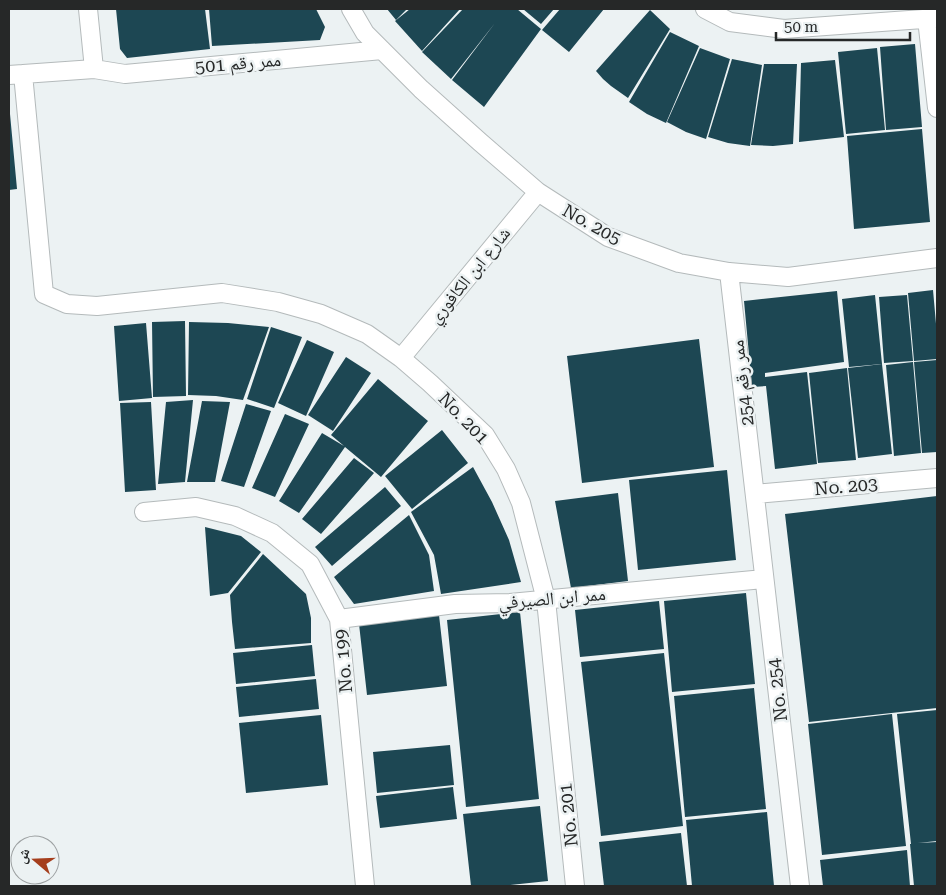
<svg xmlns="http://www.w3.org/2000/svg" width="946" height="895" font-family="'Roboto Serif','Noto Naskh Arabic',serif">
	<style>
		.building { fill: #1d4753 }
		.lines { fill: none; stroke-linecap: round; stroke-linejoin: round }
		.minor-casing { stroke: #b4babb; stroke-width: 20 }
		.minor { stroke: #fff; stroke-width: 18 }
		.labels { text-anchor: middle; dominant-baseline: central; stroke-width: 5; stroke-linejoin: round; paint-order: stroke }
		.street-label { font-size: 18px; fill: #262828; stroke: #ecf2f3 }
	</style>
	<rect width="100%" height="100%" fill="#ecf2f3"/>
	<path class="building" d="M116,9H205L210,49L127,58L120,49Z
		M209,9H316L325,27L320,40L212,46Z
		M387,9H407L396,20Z
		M410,9H460L422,51L395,21Z
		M463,9H517L541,29L484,107L452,80L495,23L451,79L422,52Z
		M523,9H554L541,24Z
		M560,9H604L569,52L542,30Z
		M650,10L670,29L628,98L611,86L603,79L596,71Z
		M670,32L699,46L666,123L647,114L629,102Z
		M915,44L922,127L886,130L880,47Z
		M700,48L730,59L706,139L686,132L667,122Z
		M877,48L885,130L846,134L838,52Z
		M732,59L762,65L750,146L728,143L708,137Z
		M835,60L844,137L799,142L801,63Z
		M764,64H797L793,144L773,146L751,145Z
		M9,114H10L17,189L9,190Z
		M922,129L930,222L854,229L847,136Z
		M933,290L937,335V359L914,361L908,293Z
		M837,291L844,362L765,373V377L807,372L817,464L775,469L766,386L752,387L744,301Z
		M875,295L882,364L849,367L842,299Z
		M907,295L913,361L884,363L879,297Z
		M185,321L186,396L153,397L152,322Z
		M189,322L228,323L269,327L243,400L216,396L188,395Z
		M146,323L152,398L119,401L114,326Z
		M271,327L302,337L274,408L247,399Z
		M699,339L714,467L582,483L567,356Z
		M307,340L334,352L306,416L278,403Z
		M346,357L371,373L333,431L308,415Z
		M937,360V452L922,453L914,362Z
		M913,362L921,453L894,456L886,365Z
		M882,364L892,454L858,458L848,368Z
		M847,368L856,460L818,463L809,373Z
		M378,379L428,421L381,477L345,447L299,513L279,501L322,433L344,446L331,435Z
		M193,400L185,482L158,484L166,402Z
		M202,401L230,402L215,482H187Z
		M151,402L156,490L125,492L120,403Z
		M246,404L271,411L244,487L221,481Z
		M285,414L309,424L275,497L252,488Z
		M442,430L468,463L412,509L385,476Z
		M354,458L374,473L321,534L302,519Z
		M473,467L492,502L509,540L521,582L441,594L434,555L411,512Z
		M727,470L736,560L638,570L629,480Z
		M385,487L401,506L332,566L315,547Z
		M618,493L628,581L571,588L555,501Z
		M937,496V708L809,722L785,514Z
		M409,515L429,555L434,591L354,604L334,577Z
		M205,527L241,536L261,552L228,593L210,596Z
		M263,554L306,594L311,618V643L235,649L232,622L230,595Z
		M746,593L755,684L672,692L664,601Z
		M659,601L664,649L580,657L575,610Z
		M520,612L539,799L466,807L447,620Z
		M439,615L447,686L367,695L359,624Z
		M312,645L315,676L236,684L233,653Z
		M664,653L683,826L601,836L581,662Z
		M316,679L319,709L239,717L236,687Z
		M754,688L766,809L685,817L674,696Z
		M937,710V841L918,843L937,842V886H914L910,844H911L897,714Z
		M892,714L906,846L822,855L808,724Z
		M321,715L328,785L246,793L239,723Z
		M450,745L454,785L377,793L373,752Z
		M453,787L457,819L380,828L376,796Z
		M540,806L548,881L500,886H471L463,814Z
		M767,812L774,886H692L686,820Z
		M681,833L687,886H604L599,842Z
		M907,850L910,886H823L820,860Z"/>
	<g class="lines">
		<g class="minor-casing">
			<path id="minor" d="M88,9L94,69
				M351,9L365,33L421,89L480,142L538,192L608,237L679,263L729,272L788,277L937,258
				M705,9L730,22L784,29L937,18
				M927,19L937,108
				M23,74L44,294L67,304L97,306L222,293L278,302L321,314L367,334L401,358L430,383L485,435L506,469L521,503L546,600L575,886
				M9,75L94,69L125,74L382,50
				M729,272L800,886
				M401,358L538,192
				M755,494L937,478
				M144,512L196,507L235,516L272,533L310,564L339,619L365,886
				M339,619L455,604L510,603L764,579"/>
		</g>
		<use href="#minor" class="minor"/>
	</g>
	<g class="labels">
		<g class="street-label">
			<text transform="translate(238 63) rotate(-5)">ممر رقم 501</text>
			<text transform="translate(592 224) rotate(29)">No. 205</text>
			<text transform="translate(469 275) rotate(-51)">شارع ابن الكافوري</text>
			<text transform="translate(742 383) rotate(-97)">ممر رقم 254</text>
			<text transform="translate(464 418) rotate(46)">No. 201</text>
			<text transform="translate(846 486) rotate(-5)">No. 203</text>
			<text transform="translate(552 598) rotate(-5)">ممر ابن الصيرفي</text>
			<text transform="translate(343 661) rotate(-95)">No. 199</text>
			<text transform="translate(777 690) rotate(-97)">No. 254</text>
			<text transform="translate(568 815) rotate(-96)">No. 201</text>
		</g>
	</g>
	<rect width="946" height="895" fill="none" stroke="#262828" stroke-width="20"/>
	<g transform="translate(35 860) rotate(289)"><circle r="24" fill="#ecf2f3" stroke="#9da1a2"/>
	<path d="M0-4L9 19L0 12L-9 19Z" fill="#a53e1c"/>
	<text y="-8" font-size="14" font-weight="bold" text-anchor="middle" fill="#262828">ش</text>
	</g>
	<path d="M776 32v8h134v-8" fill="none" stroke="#262828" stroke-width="2.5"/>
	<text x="784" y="32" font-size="15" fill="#262828" stroke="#ecf2f3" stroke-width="4" paint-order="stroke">50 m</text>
</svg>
